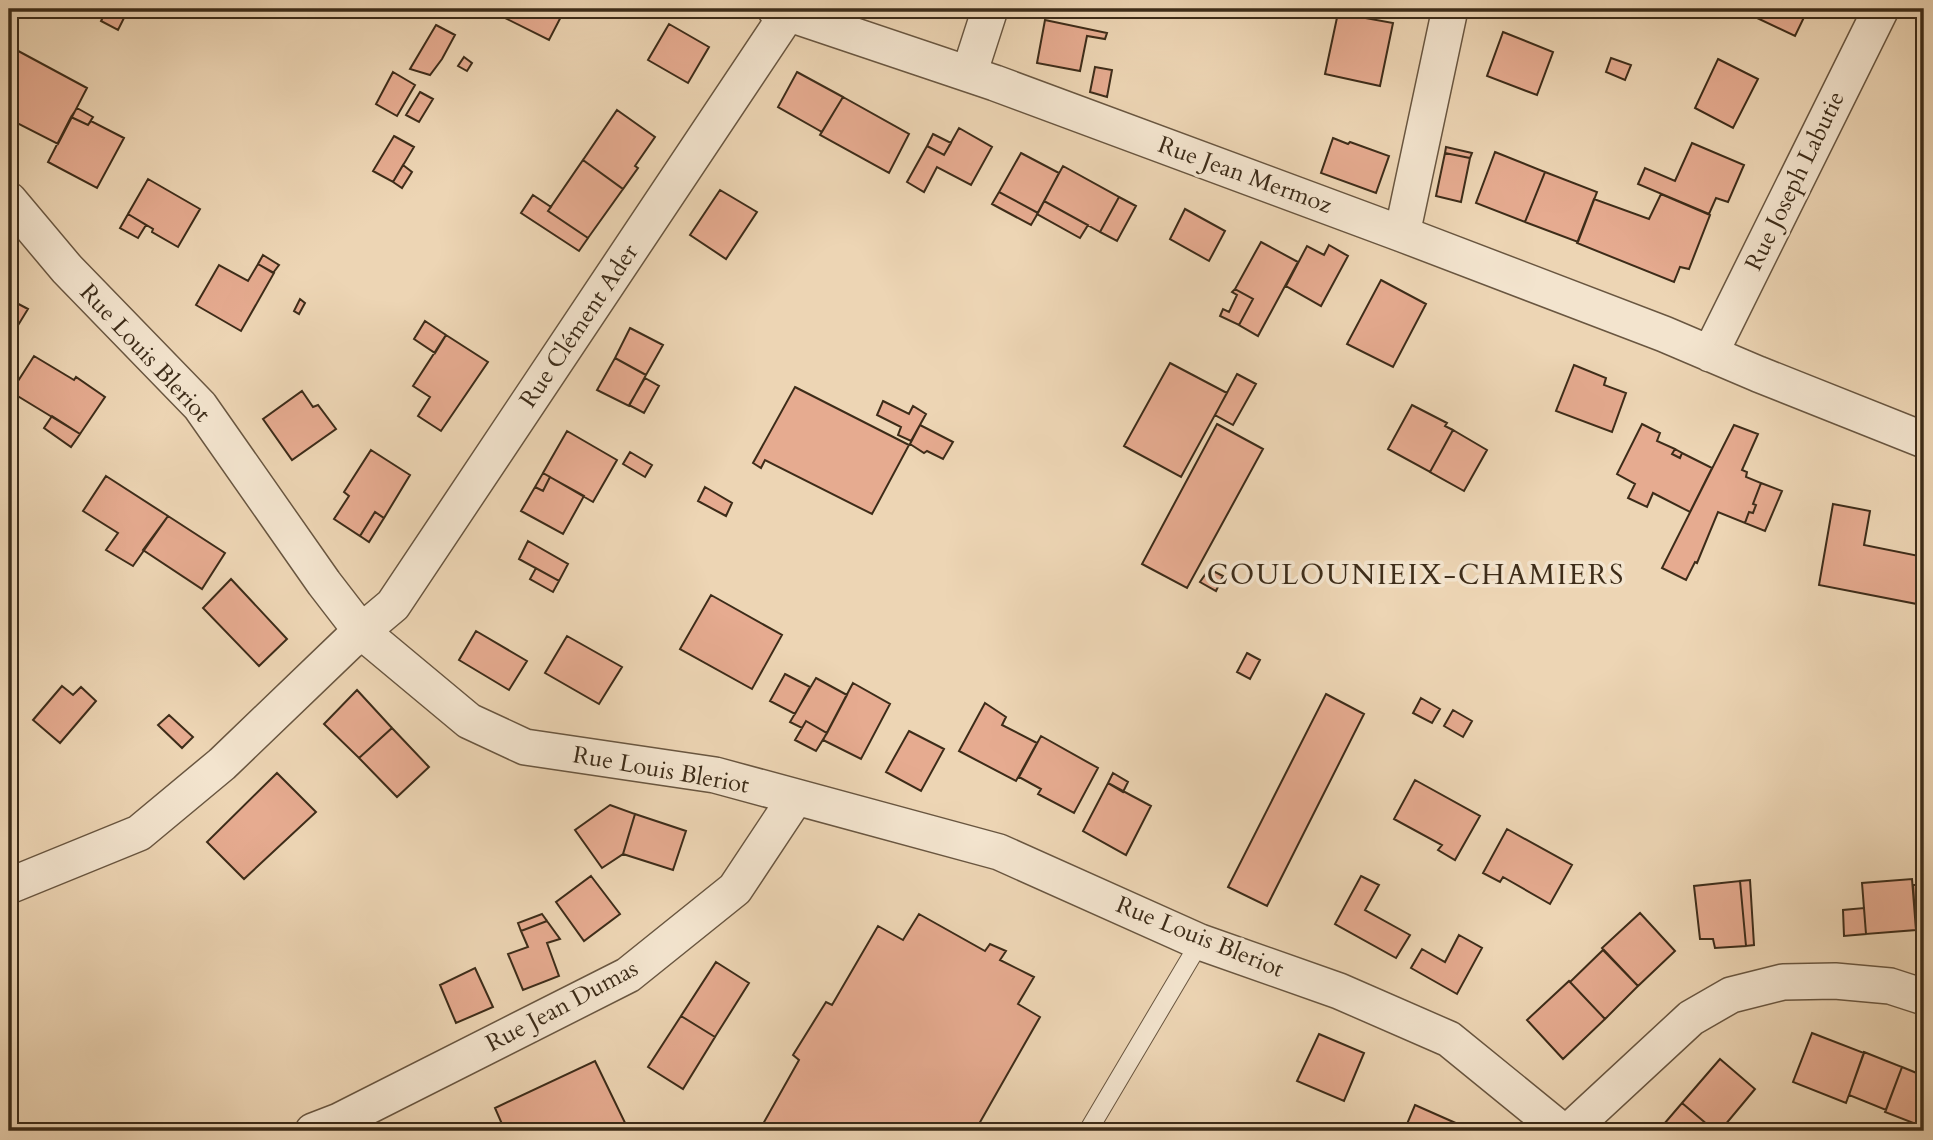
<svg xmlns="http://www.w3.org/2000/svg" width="1933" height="1140" font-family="Cardo,serif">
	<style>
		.building { fill: #e6ab90; stroke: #3d2c19; stroke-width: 2 }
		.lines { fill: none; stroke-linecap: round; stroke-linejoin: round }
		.lane-casing { stroke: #695640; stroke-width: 20 }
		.street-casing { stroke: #695640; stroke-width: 38 }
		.lane { stroke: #f3e4ce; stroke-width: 18 }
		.street { stroke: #f3e4ce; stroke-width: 35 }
		.labels { text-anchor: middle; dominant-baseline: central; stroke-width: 7; stroke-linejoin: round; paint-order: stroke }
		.street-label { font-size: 24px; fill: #3d2c19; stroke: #f3e4ce }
		.quarter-label { font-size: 28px; letter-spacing: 2px; fill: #3d2c19; stroke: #f3e4ce }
	</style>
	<rect width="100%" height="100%" fill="#edd5b4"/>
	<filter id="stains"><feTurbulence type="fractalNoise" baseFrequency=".00286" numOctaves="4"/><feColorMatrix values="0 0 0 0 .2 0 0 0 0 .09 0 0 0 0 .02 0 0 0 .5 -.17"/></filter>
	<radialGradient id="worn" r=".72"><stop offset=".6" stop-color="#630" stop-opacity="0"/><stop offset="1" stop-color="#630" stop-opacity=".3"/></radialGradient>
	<path class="building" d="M107,9H121L127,12L118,30L101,21Z
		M360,9H378L373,17Z
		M427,9H444L440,16Z
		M497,9H565L549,40L495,13Z
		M1200,9H1210L1209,15L1199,13Z
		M1761,9H1808L1795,36L1757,18Z
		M1338,13L1393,23L1380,86L1325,74Z
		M1045,20L1107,33L1105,39L1087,36L1080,71L1037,63Z
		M669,24L709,47L688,83L648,60Z
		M436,25L455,35L442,59L430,75L410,69Z
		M1503,32L1553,52L1537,95L1487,76Z
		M9,46L87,88L58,144L9,119Z
		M464,57L472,63L467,71L458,66Z
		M1611,58L1631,65L1625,80L1606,72Z
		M1718,59L1758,79L1733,128L1695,108Z
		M1095,67L1112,70L1107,97L1090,92Z
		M393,72L415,85L397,116L376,104Z
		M797,72L843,97L822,132L778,107Z
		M420,92L433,99L419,122L406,115Z
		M843,97L909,134L889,173L820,135Z
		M77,108L93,117L88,125L71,117Z
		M617,110L655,137L635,166L638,168L623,189L583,160Z
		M71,117L88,125L91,121L124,138L97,188L48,162Z
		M959,128L992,147L971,185L937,167L924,192L907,182L927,146L944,155Z
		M933,134L951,143L944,155L927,146Z
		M394,136L414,147L393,182L373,171Z
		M1333,138L1348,144L1350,142L1389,156L1376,193L1321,173Z
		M1692,143L1744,165L1728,202L1716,198L1709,214L1638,184L1645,168L1675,181Z
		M1446,147L1472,153L1470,158L1445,153Z
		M1495,152L1545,172L1525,222L1476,203Z
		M1021,153L1059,173L1038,213L999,192Z
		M1445,153L1470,158L1461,202L1436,196Z
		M583,160L623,189L588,238L548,211Z
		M403,165L412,172L402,188L393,182Z
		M1063,166L1119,197L1100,232L1044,201Z
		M1545,172L1597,192L1578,242L1525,222Z
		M148,179L200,209L178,247L152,232L153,229L128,214Z
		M720,190L757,212L726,259L690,235Z
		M999,192L1038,213L1031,225L992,204Z
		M1661,194L1710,215L1689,269L1680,267L1674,282L1577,243L1594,199L1649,219Z
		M533,195L551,207L548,211L588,238L579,251L521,213Z
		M1119,197L1136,206L1117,241L1100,232Z
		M1044,201L1088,225L1080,238L1037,214Z
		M1185,209L1225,231L1209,261L1170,239Z
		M128,214L146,225L138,238L120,228Z
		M1261,242L1298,262L1258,336L1239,325L1253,299L1235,289Z
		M1329,245L1348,256L1321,306L1286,286L1307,246L1324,255Z
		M263,255L279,265L273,273L258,264Z
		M258,264L274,273L241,331L196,305L219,265L248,281Z
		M1381,280L1426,304L1393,367L1347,344Z
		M1235,289L1253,299L1239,325L1220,316L1223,309L1229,312L1237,295L1232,292Z
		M9,299L28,309L9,340Z
		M300,299L305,303L299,314L294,311Z
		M425,321L446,335L435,353L414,339Z
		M630,328L663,345L646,375L615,358Z
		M446,335L488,362L441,431L418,416L430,397L413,386Z
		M34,356L74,380L76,377L105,397L80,434L11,392Z
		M615,358L646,375L629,406L597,390Z
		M1170,363L1227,393L1181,477L1124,446Z
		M1574,365L1606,378L1604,385L1626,393L1612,432L1556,411Z
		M1237,374L1256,384L1233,425L1215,415Z
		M645,378L659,386L644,413L629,405Z
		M795,387L909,445L872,514L765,460L761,468L753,463Z
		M302,391L313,407L318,405L336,429L292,460L263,419Z
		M883,401L909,414L913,406L926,414L911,441L898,435L901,427L877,415Z
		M1412,405L1447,423L1445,426L1453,430L1430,472L1388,449Z
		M52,416L80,434L71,447L44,428Z
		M1217,424L1263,449L1187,588L1142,564Z
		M1642,424L1660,433L1657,441L1675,449L1672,454L1680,458L1682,453L1712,468L1690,512L1653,493L1647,507L1628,498L1635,484L1617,474Z
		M920,425L953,442L943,459L927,451L924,453L910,444Z
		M1734,425L1758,434L1742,470L1747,472L1746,477L1761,483L1753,504L1756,505L1753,513L1749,512L1745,523L1718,512L1697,563L1695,562L1686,580L1662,568Z
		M1453,430L1487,450L1464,491L1430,472Z
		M567,431L617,460L593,502L543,473Z
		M1675,449L1682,453L1680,458L1672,454Z
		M371,450L410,475L384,518L375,512L360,536L334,519L349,496L344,492Z
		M630,452L652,465L645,477L623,464Z
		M543,473L550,477L543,491L535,487Z
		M106,476L168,516L133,566L106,550L118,533L83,511Z
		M550,477L584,496L563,534L521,511L535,487L543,491Z
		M1761,483L1782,491L1765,531L1745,523L1749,512L1753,513L1756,505L1753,504Z
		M705,487L732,503L726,516L698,501Z
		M1833,504L1870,511L1864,545L1924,557V596L1922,605L1819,585Z
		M375,512L384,518L369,542L360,536Z
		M168,516L225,553L202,589L143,550Z
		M528,541L568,564L559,581L519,559Z
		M536,568L559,581L553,592L530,579Z
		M1209,569L1223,576L1216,591L1200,582Z
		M231,579L287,639L259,666L203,608Z
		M711,595L782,635L752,689L680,649Z
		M476,631L527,661L509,690L459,660Z
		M567,636L622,667L599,704L545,673Z
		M1247,653L1260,660L1250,679L1237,672Z
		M785,674L810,687L795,714L770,701Z
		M816,678L847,695L827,733L806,721L802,728L790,722Z
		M853,683L890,704L861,759L823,740Z
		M62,686L73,695L81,687L96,701L60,743L33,720Z
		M357,690L392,728L359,758L324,724Z
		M1326,694L1364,714L1267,906L1228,887Z
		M1421,698L1440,709L1432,723L1413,713Z
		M985,703L1006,717L1002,725L1037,743L1016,781L959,751Z
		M1453,710L1472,721L1463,737L1444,726Z
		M169,715L193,737L182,748L158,725Z
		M806,721L827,733L816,751L795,740Z
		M392,728L429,767L397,797L359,758Z
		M909,731L944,749L921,791L886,772Z
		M1041,736L1098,768L1074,813L1038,794L1041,789L1019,777Z
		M277,773L316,812L244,879L207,842Z
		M1113,773L1128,782L1123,792L1108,783Z
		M1415,780L1480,816L1455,860L1438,850L1442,845L1394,819Z
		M1108,783L1151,806L1126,855L1083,831Z
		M610,805L635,814L623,854L602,868L575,830Z
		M635,814L686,831L673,870L623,854Z
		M1507,829L1572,865L1550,904L1503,877L1500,882L1483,873Z
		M591,876L620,914L584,941L556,902Z
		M1361,876L1379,885L1365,910L1410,935L1396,958L1335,924Z
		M1912,879L1916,930L1866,934L1862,883Z
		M1750,880L1754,945L1746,946L1740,881Z
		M1740,881L1746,946L1715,948L1713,939H1700L1694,886Z
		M1913,885H1924V929L1916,930Z
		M1864,908L1866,934L1844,936L1843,910Z
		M1640,913L1675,951L1638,986L1602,948Z
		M542,914L547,921L521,931L518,923Z
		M919,914L985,951L990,944L1006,951L1000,960L1034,977L1018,1004L1040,1017L975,1131H759L799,1060L793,1055L826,1002L832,1005L878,926L903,940Z
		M547,921L560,939L547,943L559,976L523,990L508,954L528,947L521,931Z
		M1459,935L1482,948L1457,994L1411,968L1422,949L1445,962Z
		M1603,950L1638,986L1605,1019L1570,982Z
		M716,962L749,983L715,1037L681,1016Z
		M475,968L493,1007L456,1023L440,985Z
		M1569,981L1605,1019L1563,1059L1527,1020Z
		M681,1016L715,1037L683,1089L648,1067Z
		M1812,1033L1864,1053L1846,1103L1793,1082Z
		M1319,1034L1364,1053L1344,1101L1297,1081Z
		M1864,1052L1902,1067L1886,1110L1849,1095Z
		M1720,1059L1755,1089L1720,1131H1715L1682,1103Z
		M595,1061L629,1131H505L495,1108Z
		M1902,1067L1924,1076V1119L1921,1126L1885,1112Z
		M1682,1103L1715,1131H1658Z
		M1415,1105L1467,1128L1465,1131H1404Z"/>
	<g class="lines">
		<g class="lane-casing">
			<path id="lane" d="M1088,1131L1200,942"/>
		</g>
		<g class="street-casing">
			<path id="street" d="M775,9L995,83L1402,234L1664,334L1758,374L1924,440
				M969,74L990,9
				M9,200L67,269L200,406L324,583L361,631L469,721L525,747L715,775L999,852L1200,942L1339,991L1449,1039L1562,1131
				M1402,234L1450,9
				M1710,354L1881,9
				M9,886L139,833L222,764L349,642L393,605L788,13
				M313,1131L339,1121L628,975L735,889L796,797
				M1569,1131L1691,1018L1731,995L1783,982L1835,981L1890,986L1924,997"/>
		</g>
		<use href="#lane" class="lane"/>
		<use href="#street" class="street"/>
	</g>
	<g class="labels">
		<g class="street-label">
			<text transform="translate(1245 175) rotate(20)">Rue Jean Mermoz</text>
			<text transform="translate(1795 181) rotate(-64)">Rue Joseph Labutie</text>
			<text transform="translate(579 326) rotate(-56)">Rue Clément Ader</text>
			<text transform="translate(145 353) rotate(47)">Rue Louis Bleriot</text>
			<text transform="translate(661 770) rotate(10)">Rue Louis Bleriot</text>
			<text transform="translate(1200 937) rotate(22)">Rue Louis Bleriot</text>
			<text transform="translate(562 1006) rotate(-28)">Rue Jean Dumas</text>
		</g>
		<g class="quarter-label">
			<text x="1416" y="575">COULOUNIEIX-CHAMIERS</text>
		</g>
	</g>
	<rect width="1933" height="1140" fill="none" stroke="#edd5b4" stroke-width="35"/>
	<rect x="10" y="10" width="1912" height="1119" fill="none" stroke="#3d2c19" stroke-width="3.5"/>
	<rect x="18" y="18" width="1898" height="1105" fill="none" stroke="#3d2c19" stroke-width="2"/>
	<rect width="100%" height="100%" filter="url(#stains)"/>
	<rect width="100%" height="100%" fill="url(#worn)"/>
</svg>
